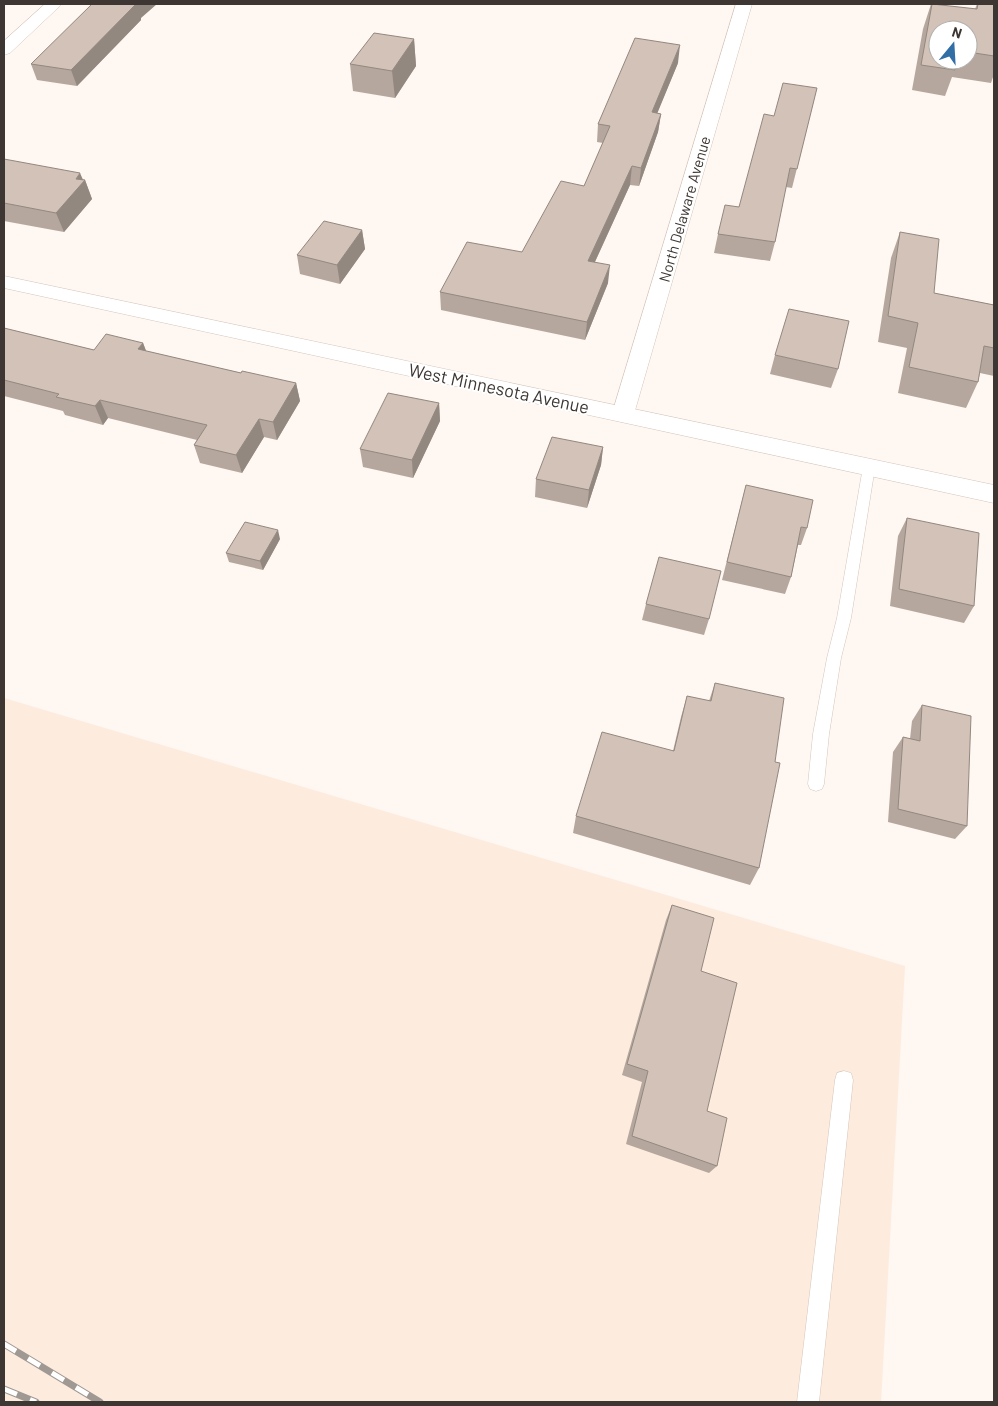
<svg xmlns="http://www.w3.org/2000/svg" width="998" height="1406" font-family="Barlow,sans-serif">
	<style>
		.built { fill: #fdebde }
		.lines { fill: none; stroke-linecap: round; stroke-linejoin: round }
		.service-casing { stroke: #d5c5ba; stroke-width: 1 }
		.minor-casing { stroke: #d5c5ba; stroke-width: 1 }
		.tertiary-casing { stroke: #d5c5ba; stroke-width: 1 }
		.service { fill: #fff; fill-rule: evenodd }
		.minor { fill: #fff; fill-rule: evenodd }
		.tertiary { fill: #fff; fill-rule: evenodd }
		.rail-casing { stroke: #9f9893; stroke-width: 7 }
		.rail { stroke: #fff; stroke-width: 5; stroke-dasharray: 14; stroke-linecap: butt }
		.wall { fill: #b5a79d; fill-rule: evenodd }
		.shaded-wall { fill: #938880 }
		.building { fill: #d2c2b7; stroke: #938880 }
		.labels { text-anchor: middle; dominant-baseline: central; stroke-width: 4; stroke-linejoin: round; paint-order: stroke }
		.far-street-label { font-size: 15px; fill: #3d3632; stroke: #fff }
		.street-label { font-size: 18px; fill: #3d3632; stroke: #fff }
	</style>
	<rect width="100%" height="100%" fill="#fef7f2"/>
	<path class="built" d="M4,698L905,966L881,1402H4Z"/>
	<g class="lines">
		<g class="service-casing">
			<path id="service" d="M869,462L874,464L875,467L851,618L841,658L829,734L824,784L822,789L816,791L810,789L808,784L813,734L827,658L837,618L863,467L864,464Z
				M844,1071L851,1073L853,1080L819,1402H797L835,1080L837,1073Z"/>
		</g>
		<g class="minor-casing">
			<path id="minor" d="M45,4H62L10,53L4,55V41Z
				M736,4H752L634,414L631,420L623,422L615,420L612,414Z"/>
		</g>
		<g class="tertiary-casing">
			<path id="tertiary" d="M4,276L994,485V503L4,288Z"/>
		</g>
		<use href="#service" class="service"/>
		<use href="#minor" class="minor"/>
		<use href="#tertiary" class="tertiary"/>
		<g class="rail-casing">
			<path id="rail" d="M4,1344L100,1402
				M4,1389L36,1402"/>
		</g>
		<use href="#rail" class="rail"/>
	</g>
	<path class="wall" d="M931,4L975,9L977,4H994V74L991,83L952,77L945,96L912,90L923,29ZM968,30V60H938Z
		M141,18V20L77,86L37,80L31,64Z
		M414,39L416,66L395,98L353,91L350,64Z
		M678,63L657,113L661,114L658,132L639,186L630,185L595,262L608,283L585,340L441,310L440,292L522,252L584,186L603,143L597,142L598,124Z
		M817,88L792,188L786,187L775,242L770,261L714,253L718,234L739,207L774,116Z
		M4,159L85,180L92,199L64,232L4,221Z
		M362,230L365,249L340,284L300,274L297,255Z
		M900,232L934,293L994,305V376L980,373L978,382L966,408L898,393L907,348L878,342L891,258Z
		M4,328L94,350L143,343L146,351L241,373L296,383L300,401L277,440L264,437L242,473L200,463L194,445L197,440L108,418L103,425L65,415L63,411L4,396Z
		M775,355L838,369L831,388L770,374Z
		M439,403L440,421L413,478L363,467L360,449Z
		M603,447L601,465L587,508L535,497L536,479Z
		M746,485L807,528L801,545H798L791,577L785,594L722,580Z
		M907,518L974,606L964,623L890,606L898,536Z
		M280,539L263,570L229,562L226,553Z
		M646,604L709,619L704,635L642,620Z
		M715,683L759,868L750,885L573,833L576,816L673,751L681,717L687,696L709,701Z
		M922,705L967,826L955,839L888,822L893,752L903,737L910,739L912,721Z
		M672,905L701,971L707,1111L717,1166L709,1173L626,1144L642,1082L622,1075L666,920Z"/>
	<path class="shaded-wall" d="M135,4H157L141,18V20L77,86L71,70Z
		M414,39L416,66L395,98L392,71Z
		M680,45L678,63L650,131L652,112Z
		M661,114L658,132L639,186L641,168Z
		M632,166L630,185L587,279L588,261Z
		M80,173L84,182L85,180L92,199L64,232L56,213L76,179Z
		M362,230L365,249L340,284L337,265Z
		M610,265L608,283L585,340L587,322Z
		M143,343L150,361L138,349Z
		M296,383L300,401L277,440L273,422Z
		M100,400L108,418L103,425L95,406Z
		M439,403L440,421L413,478L412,460Z
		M259,419L264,437L242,473L236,455Z
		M603,447L601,465L587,508L589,490Z
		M278,530L280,539L263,570L260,561Z"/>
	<path class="building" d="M92,4H136L71,70L31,64Z
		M932,4L977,9L978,4H994V56L968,52V30H938V60H956L955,70L921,65Z
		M374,33L414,39L392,71L350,64Z
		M635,38L680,45L652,112L661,114L641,168L632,166L588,261L610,265L587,322L440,292L467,242L522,252L561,181L584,186L610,126L598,124Z
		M783,83L817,88L797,169L790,168L775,242L718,234L725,205L739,207L764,114L774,116Z
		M4,159L80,173L76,179L85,180L56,213L4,203Z
		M324,221L362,230L337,265L297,255Z
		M900,232L939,239L934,293L994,305V348L984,346L978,382L909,367L918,323L888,316Z
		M789,309L849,321L838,369L775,355Z
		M4,328L94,350L106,334L143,343L138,349L241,373L242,371L296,383L273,422L259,419L236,455L194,445L207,425L100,400L95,406L56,397L59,394L4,380Z
		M388,393L439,403L412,460L360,449Z
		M552,437L603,447L589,490L536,479Z
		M746,485L813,500L807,528L801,527L791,577L727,562Z
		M907,518L979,533L974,606L899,589Z
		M245,522L278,530L260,561L226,553Z
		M659,557L721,571L709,619L646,604Z
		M715,683L784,698L775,762L780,763L759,868L576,816L602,732L674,751L687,696L711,701Z
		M922,705L971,716L967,826L898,809L903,737L920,741Z
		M672,905L714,918L701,971L737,983L707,1111L727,1118L717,1166L632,1136L648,1071L627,1064Z"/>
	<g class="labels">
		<g class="far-street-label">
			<text transform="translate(684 209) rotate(-74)">North Delaware Avenue</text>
		</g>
		<g class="street-label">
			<text transform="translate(499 388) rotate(12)">West Minnesota Avenue</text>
		</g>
	</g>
	<rect width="998" height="1406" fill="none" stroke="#3d3632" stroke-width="10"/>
	<g transform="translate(953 45) rotate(18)"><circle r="24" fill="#ffffff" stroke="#b1afad"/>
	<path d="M0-4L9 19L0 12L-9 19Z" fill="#316ea6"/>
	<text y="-8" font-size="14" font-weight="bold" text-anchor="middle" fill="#3d3632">N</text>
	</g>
</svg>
